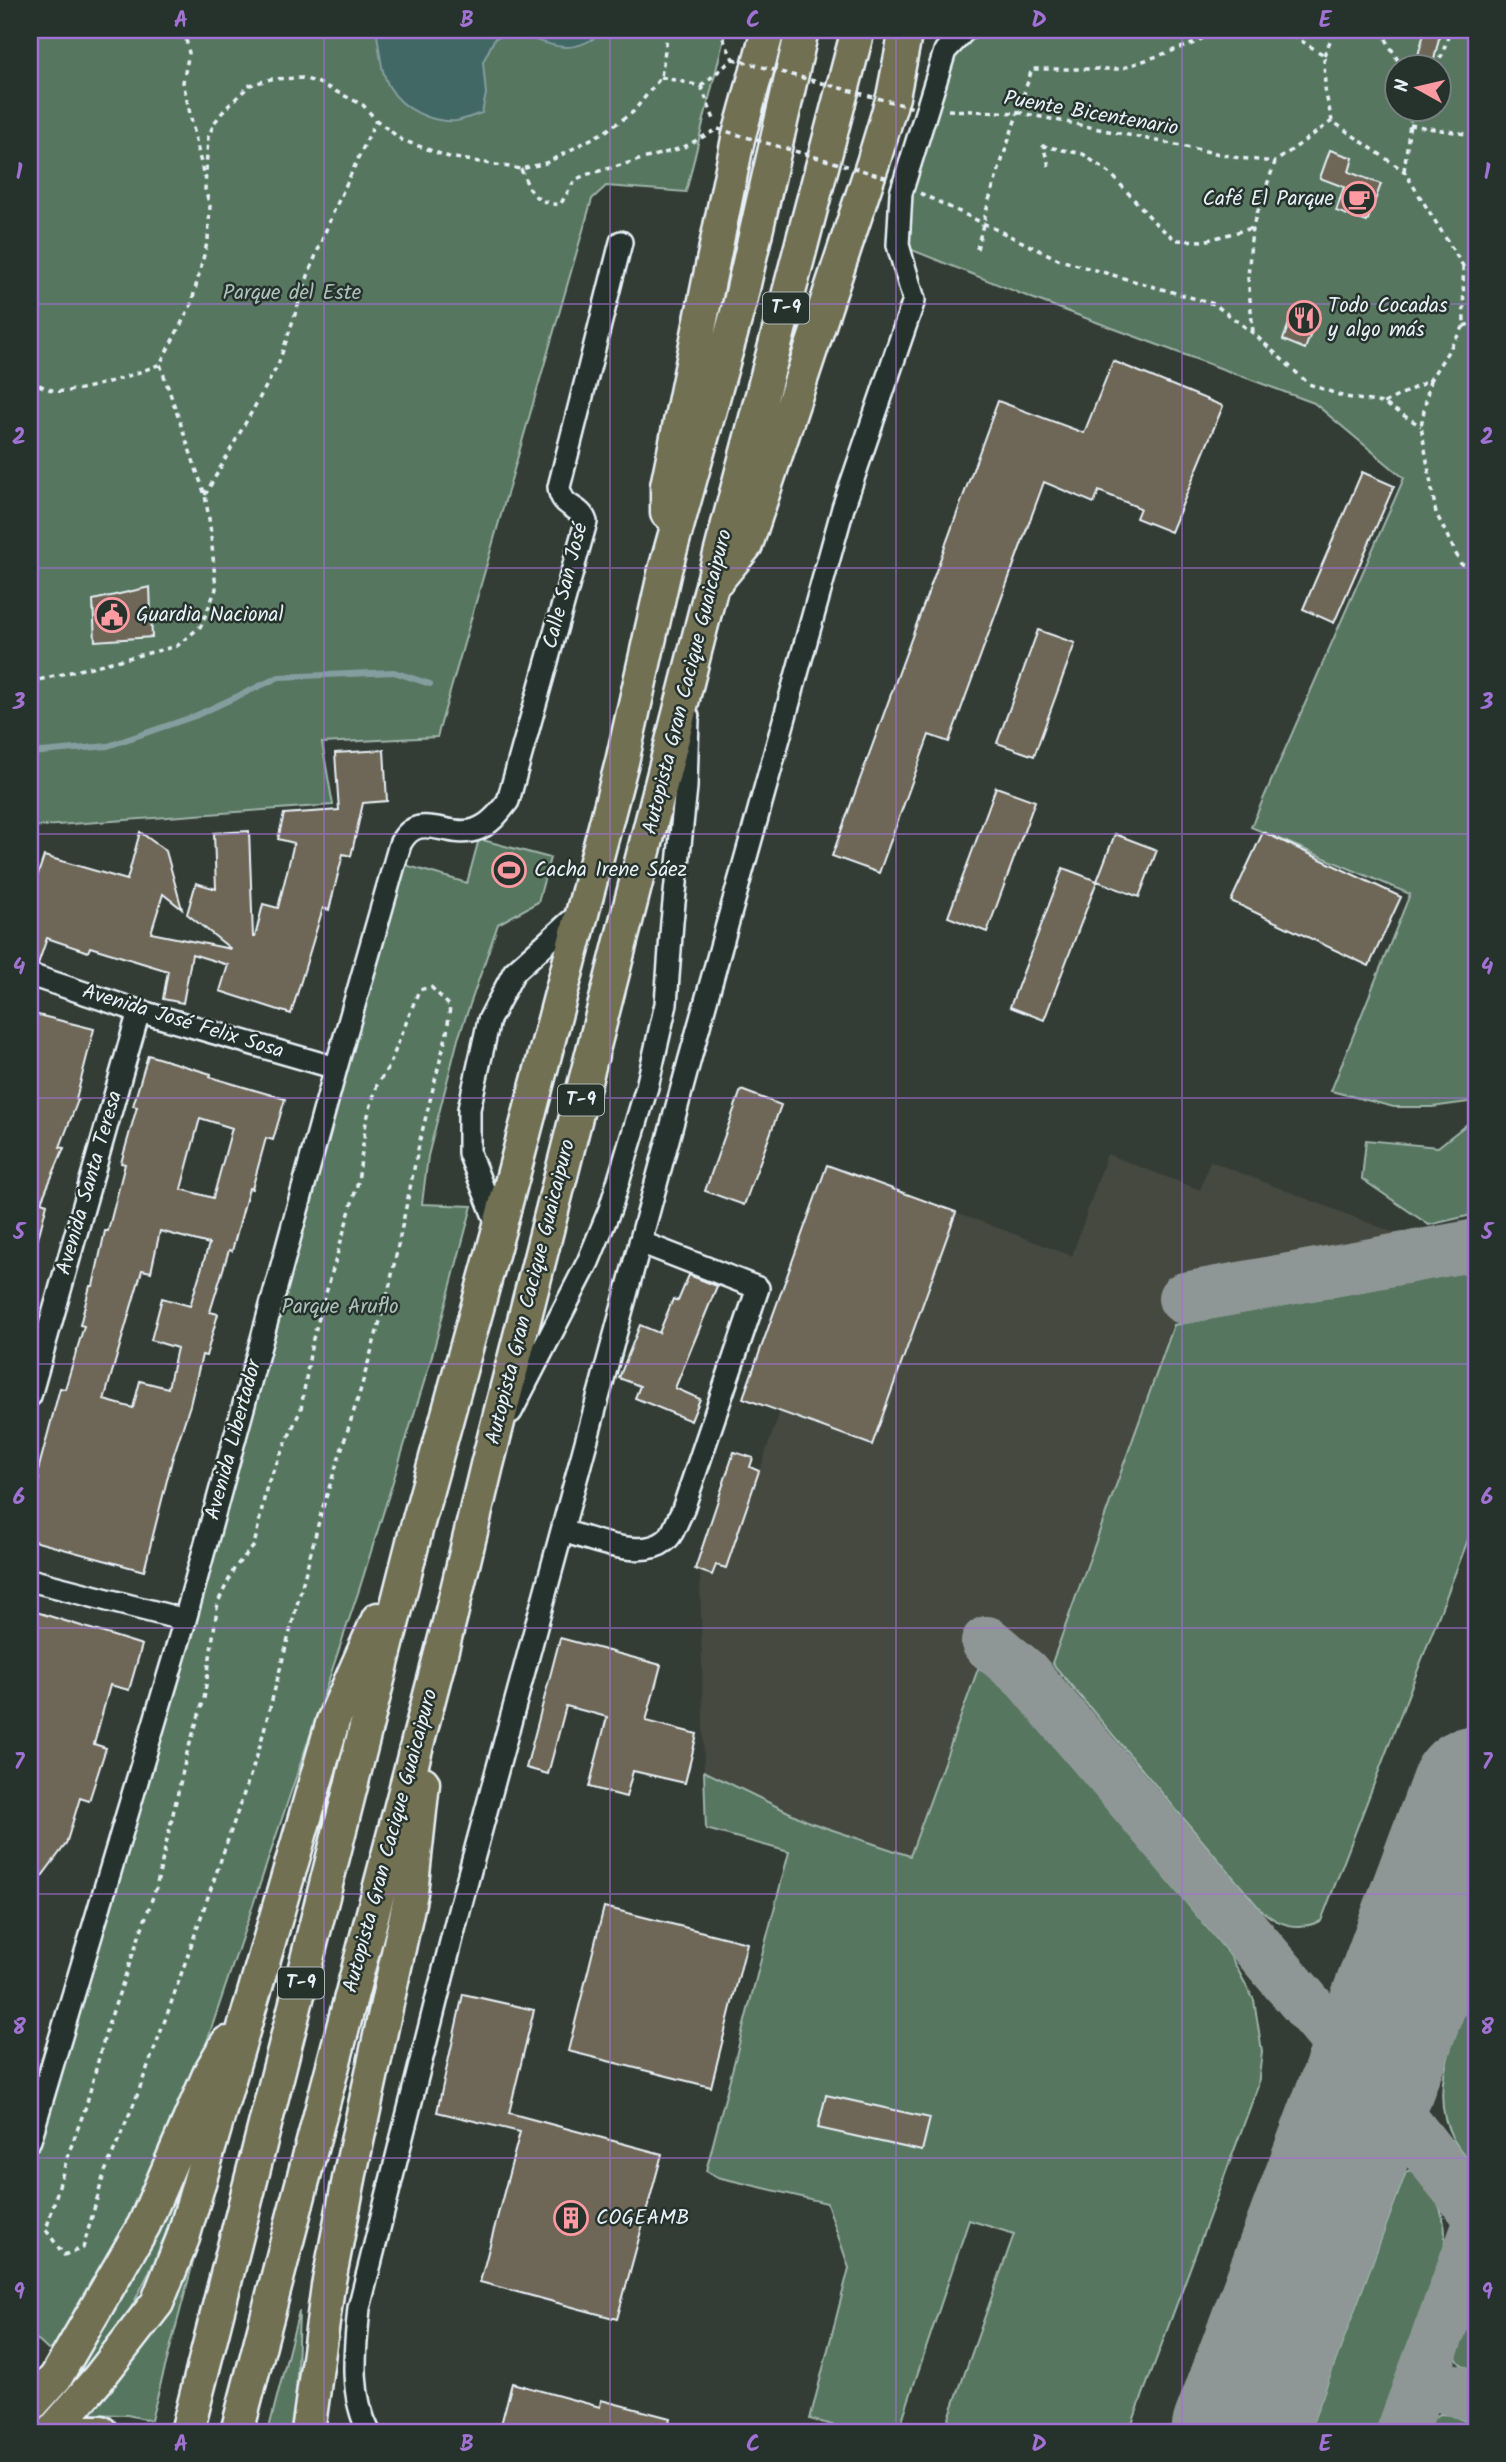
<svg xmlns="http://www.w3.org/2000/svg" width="1506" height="2462" font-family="Kalam,sans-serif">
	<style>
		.built { fill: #45493f }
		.green { fill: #56765f; stroke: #9fb4ac; stroke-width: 2; fill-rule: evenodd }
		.water { fill: #426766; stroke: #849ea0; stroke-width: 2 }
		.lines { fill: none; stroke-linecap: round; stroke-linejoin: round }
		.stream { stroke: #849ea0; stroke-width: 6 }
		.taxiway { stroke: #8e9796; stroke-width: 52 }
		.runway { stroke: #8e9796; stroke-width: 133 }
		.building { fill: #6e6656; stroke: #e8f1f8; stroke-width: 2; fill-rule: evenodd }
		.minor-casing { stroke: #e8f1f8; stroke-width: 26 }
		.highway-casing { stroke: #e8f1f8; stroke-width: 37 }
		.path { stroke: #e8f1f8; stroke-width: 3.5; stroke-dasharray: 5 5; stroke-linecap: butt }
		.minor { stroke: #26332d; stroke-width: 21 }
		.highway { stroke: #716f52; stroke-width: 32 }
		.path-bridge { stroke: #e8f1f8; stroke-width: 3.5; stroke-dasharray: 5 5; stroke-linecap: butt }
		.grid { fill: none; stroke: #a171d3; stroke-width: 2; stroke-opacity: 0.55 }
		.labels { text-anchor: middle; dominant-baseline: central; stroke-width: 5; stroke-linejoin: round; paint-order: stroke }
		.shield { fill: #26332d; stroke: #aeb8bb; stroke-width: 2 }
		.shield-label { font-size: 19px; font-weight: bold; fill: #e8f1f8 }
		.street-label { font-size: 21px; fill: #e8f1f8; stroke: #26332d }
		.poi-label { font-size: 21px; fill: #e8f1f8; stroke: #26332d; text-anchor: start }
		.park-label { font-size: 21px; fill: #aec0bb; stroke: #26332d }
		.neatline { fill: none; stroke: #a171d3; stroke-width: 2.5 }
		.grid-label { font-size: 23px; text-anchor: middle; font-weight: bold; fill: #a171d3 }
	</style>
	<rect width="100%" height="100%" fill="#343d35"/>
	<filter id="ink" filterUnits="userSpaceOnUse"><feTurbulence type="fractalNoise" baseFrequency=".0143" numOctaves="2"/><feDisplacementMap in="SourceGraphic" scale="14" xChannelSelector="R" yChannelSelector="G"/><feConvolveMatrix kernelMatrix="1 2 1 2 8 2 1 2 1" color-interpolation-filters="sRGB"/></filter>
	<g filter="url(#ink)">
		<path class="built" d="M1107,1154L1200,1190L1210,1161L1441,1251L1184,1299L1052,1663L1025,1674L987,1643L910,1856L809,1822L704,1771L700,1571L716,1565L726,1568L780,1411L872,1445L956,1212L1072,1256Z"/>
		<path class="green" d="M30,30H726L686,192L606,186L592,199L437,737L322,743L333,805L30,827Z
			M973,30H1476V1101L1432,1107H1394L1331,1091L1410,894L1251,827L1404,478L1314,403L1029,297L912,250L905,240L904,209L919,148L956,53ZM1398,66H1440V108H1398Z
			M479,839L550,858L538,902L498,924L458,1039L428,1156L422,1204L472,1206L430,1363L360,1587L199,2065L132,2222L64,2346L48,2350L30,2333V2143L402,864L467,883Z
			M1476,1117V1214L1429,1225L1362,1179L1366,1140L1438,1147Z
			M1476,1270V1519L1321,1921C1298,1931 1279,1926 1260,1909L1052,1663L1174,1325Z
			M982,1658L1230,1955L1254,2000L1262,2051L1258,2086L1129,2432H944L1014,2234L969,2220L898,2432H857L810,2419L849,2268L827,2203L717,2177L706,2171L789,1852L706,1829L704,1771L809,1822L910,1856Z
			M1476,1983V2161H1475C1464,2157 1459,2149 1453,2139C1425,2088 1458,2032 1476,1983Z
			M234,2109L151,2420L127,2415L80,2414L106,2385Z
			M193,2147C172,2228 144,2295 96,2364C81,2385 60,2405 42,2424L30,2428V2423L46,2407Z
			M1410,2170C1433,2181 1446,2215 1445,2239C1444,2267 1431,2295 1421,2321C1407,2358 1393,2395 1379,2432H1309L1406,2172Z
			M1476,2287V2370C1461,2367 1453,2361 1455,2345Z
			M299,2311L295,2432H268Z
			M1440,2414L1451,2415L1475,2425L1476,2432H1422L1425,2424Z"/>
		<path class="water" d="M376,30H603C600,35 597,37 591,40C563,56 544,40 517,35C510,34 502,37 495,38L483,62L486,94L482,113C474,115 464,120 456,121C432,123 402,109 390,88C380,72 380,48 376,30Z"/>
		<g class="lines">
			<path class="stream" d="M30,753L108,746L195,716L279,677L394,672L430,684"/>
			<path class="taxiway" d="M1184,1298L1476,1245
				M987,1642L1025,1674L1370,2079L1476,2212
				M1421,2380L1476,2397
				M1402,2432L1476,2232"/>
			<path class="runway" d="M1238,2432L1476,1792"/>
		</g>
		<path class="building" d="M1425,30L1440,34L1433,64L1417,59Z
			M1330,150L1353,158L1349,172L1381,184L1367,222L1336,211L1344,187L1320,178Z
			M1293,312L1316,320L1305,349L1283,340Z
			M1113,361L1223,406L1171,532L1136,518L1140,508L1099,491L1094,503L1044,482L949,742L929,735L879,873L832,856L998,401L1084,433Z
			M1362,472L1394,486L1334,623L1303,609Z
			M150,587L152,637L95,641L93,600Z
			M1038,630L1075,643L1034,756L997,743Z
			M384,750L387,801L363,803L351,856L343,854L329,910L323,908L291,1014L220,991L228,965L192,954L183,1003L163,999L168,971L90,947L88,952L47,938L38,964L30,962V878L37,877L44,856L127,880L140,832L166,851L182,909L163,894L151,933L231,949L187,914L196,883L216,889L214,833L249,831L253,937H255L263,904L278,908L294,843L278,839L284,814L339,810L335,753Z
			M996,787L1035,801L987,932L948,917Z
			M1263,832L1401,897L1369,966L1231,901Z
			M1115,834L1157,850L1139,897L1097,881Z
			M1063,868L1097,881L1044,1020L1010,1007Z
			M30,1013L94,1029L76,1099L78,1100L60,1147L64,1148L41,1202L47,1204L35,1250L30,1249Z
			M148,1055L211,1074L210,1077L285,1099L273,1140L266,1138L252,1189L249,1188L232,1251L229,1250L210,1312L218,1314L206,1356L202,1355L190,1405L172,1460L144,1571L30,1540V1509L39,1479L36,1478L60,1388L65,1389L84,1326L80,1325L90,1286H93L105,1231H108L125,1164L121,1163L137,1107L133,1106ZM200,1118L232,1128L213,1198L181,1189ZM160,1231L209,1244L190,1306L162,1298L151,1340L177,1348L168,1388L140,1381L133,1408L104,1400L142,1270L151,1272Z
			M741,1090L781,1105L744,1205L705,1191Z
			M827,1165L956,1212L872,1445L743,1398Z
			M689,1275L717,1286L675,1388L700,1399L691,1421L635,1398L640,1386L619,1378L640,1325L659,1333L673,1299L678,1301Z
			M734,1452L753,1458L750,1467L759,1471L726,1568L716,1565L712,1575L695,1569Z
			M30,1610L142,1645L129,1690L110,1685L94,1744L106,1748L89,1801L80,1798L66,1844L30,1892V1806L37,1784L30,1782Z
			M560,1638L661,1665L646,1721L697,1734L685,1783L633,1771L626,1797L589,1787L607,1717L566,1706L548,1774L526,1768Z
			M604,1907L747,1943L711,2087L568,2051Z
			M463,1994L534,2010L509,2113L662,2154L617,2319L480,2282L520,2132L437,2112Z
			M826,2095L930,2118L922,2151L818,2128Z
			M512,2383L600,2407L601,2400L670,2418L667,2432H499Z"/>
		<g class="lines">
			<g class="minor-casing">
				<path id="minor" d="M30,975L139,1011L336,1068
					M499,1229L469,1153V1109L489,1020L514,972L582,911
					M30,1396L139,1011
					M511,1412L588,1262L610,1209L647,1087L666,1004L672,922L686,787L688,717
					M563,1531C590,1539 641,1560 665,1541C673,1536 677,1520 682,1512L758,1288L640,1242
					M30,1580L185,1620
					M30,2140L185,1620L336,1068L400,844C418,809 447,839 475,830C490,825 499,813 508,801L586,522C581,505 561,509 559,487L621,242
					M369,2432C349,2393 355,2350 359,2308L456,1922L689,1062L843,508L914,300L898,245L901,193L945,51L965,30"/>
			</g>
			<g class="highway-casing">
				<path id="highway" d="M667,513V486L738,139L768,30
					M718,579L746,545L873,163L893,97L906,30
					M30,2406L56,2377L144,2225L210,2072L227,2043
					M52,2432L98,2379L157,2303L183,2238L333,1721L378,1619
					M76,2432H101
					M187,2432L415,1534L499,1229L622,762L665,570L740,302L802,30
					M237,2432L451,1615L487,1465L712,585L858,30
					M308,2432L328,2286L350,2174L411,1893L423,1783"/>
			</g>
			<path class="path" d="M184,30L189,53L183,82L204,177
				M1284,30L1324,55L1325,90L1332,121
				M1381,30L1401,66
				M107,33L108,30
				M1324,55L1335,30
				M1433,66L1442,55L1450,30
				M661,77L701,86
				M701,86L715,122
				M701,86L733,59L719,30
				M948,110L1022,113L1239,158L1275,162
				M1410,125L1466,134
				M1049,166L1043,146L1083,154L1112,175L1157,225L1176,240L1204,241L1252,228
				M521,169C531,194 533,201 560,205L575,180L585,175L682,148L714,131
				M1404,171L1412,108
				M920,193L1060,260L1214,304L1253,333L1309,384L1345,397L1383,403L1421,426
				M977,249L989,200L1032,69H1120L1192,44L1219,30
				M1464,326L1476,322
				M1253,332L1248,278L1252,228L1275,162L1332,121L1404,171L1463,266L1476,275
				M1430,380L1421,426L1436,513L1461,564L1476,570
				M30,381C38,384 48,390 56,391C79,394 139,373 160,364L191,305L203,259L208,239L210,206L205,189L208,137L215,122L225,109L250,85L271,79L302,78L319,83L363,105L376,120L402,140L449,157L521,169L546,163L606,131L633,112L661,77L668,30
				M1384,403L1430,380L1464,326L1463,266
				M205,495L278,365L310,270L332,215L376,120
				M30,682L177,646L201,626L216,589L210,525L205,495L160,364
				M431,987L450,1006L447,1033L420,1140L389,1289L359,1395L322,1510L258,1753L168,2012L135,2101L104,2174L83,2248L64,2255L46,2230L68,2155L86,2106L107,2028L156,1888L187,1753L204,1699L218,1602L235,1567L254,1546L267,1485L301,1409L312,1342L358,1182L366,1122L377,1085L390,1064L419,990Z"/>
			<use href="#minor" class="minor"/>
			<use href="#highway" class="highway"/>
			<path class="path-bridge" d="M733,59L914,108
				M718,129L892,179"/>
		</g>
	</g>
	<path class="grid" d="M324,30V2432M610,30V2432M896,30V2432M1182,30V2432M30,304H1476M30,568H1476M30,834H1476M30,1098H1476M30,1364H1476M30,1628H1476M30,1894H1476M30,2158H1476"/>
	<defs>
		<g id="cafe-ring" transform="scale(1.75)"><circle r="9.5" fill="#26332d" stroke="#ff9aa2" stroke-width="1.5"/><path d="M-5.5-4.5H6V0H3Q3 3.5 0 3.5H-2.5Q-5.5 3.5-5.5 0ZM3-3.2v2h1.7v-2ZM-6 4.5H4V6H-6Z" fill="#ff9aa2"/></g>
		<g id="restaurant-ring" transform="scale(1.75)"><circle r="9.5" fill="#26332d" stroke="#ff9aa2" stroke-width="1.5"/><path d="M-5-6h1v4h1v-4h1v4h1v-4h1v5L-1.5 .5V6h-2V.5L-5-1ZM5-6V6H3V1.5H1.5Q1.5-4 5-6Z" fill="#ff9aa2"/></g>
		<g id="civic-ring" transform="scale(1.75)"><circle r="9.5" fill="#26332d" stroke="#ff9aa2" stroke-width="1.5"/><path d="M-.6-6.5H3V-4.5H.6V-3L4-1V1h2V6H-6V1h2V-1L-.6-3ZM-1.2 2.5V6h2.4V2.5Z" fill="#ff9aa2"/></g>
		<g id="stadium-ring" transform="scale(1.75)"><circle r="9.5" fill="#26332d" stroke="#ff9aa2" stroke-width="1.5"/><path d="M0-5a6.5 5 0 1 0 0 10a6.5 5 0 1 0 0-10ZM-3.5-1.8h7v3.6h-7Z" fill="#ff9aa2"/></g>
		<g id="building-ring" transform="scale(1.75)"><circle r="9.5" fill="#26332d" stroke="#ff9aa2" stroke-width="1.5"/><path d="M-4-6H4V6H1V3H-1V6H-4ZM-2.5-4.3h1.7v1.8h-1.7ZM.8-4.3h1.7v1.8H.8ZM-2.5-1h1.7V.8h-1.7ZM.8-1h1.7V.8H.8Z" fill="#ff9aa2"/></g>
	</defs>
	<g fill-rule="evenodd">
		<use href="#cafe-ring" x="1359" y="199"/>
		<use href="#restaurant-ring" x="1304" y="318"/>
		<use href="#civic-ring" x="112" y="615"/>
		<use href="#stadium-ring" x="509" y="870"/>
		<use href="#building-ring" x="571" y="2218"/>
	</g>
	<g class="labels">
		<g class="shield">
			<rect x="763" y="292.5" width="46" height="31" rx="5"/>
			<rect x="558" y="1084.5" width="46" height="31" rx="5"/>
			<rect x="278" y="1967.5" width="46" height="31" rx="5"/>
		</g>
		<g class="shield-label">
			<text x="786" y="308">T-9</text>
			<text x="581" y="1100">T-9</text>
			<text x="301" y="1983">T-9</text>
		</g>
		<g class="street-label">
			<text transform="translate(1091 114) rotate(10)">Puente Bicentenario</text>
			<text transform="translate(566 586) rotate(-76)">Calle San José</text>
			<text transform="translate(688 682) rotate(-76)">Autopista Gran Cacique Guaicaipuro</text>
			<text transform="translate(183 1022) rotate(17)">Avenida José Felix Sosa</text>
			<text transform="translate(90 1183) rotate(-74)">Avenida Santa Teresa</text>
			<text transform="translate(531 1292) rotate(-76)">Autopista Gran Cacique Guaicaipuro</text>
			<text transform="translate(234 1440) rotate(-75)">Avenida Libertador</text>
			<text transform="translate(391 1841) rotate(-75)">Autopista Gran Cacique Guaicaipuro</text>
		</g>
		<g class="poi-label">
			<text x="1334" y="199" text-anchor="end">Café El Parque</text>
			<text x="1328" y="306">Todo Cocadas<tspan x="1328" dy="24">y algo más</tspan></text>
			<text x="136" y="615">Guardia Nacional</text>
			<text x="534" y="870">Cacha Irene Sáez</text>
			<text x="596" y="2218">COGEAMB</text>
		</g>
		<g class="park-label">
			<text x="292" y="293">Parque del Este</text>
			<text x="340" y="1307">Parque Aruflo</text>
		</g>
	</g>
	<rect width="1506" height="2462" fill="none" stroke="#26332d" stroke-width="77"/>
	<g transform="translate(1418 88) rotate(278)"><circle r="33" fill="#26332d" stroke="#747f7e" stroke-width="2"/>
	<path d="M0-5L12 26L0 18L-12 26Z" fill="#ff9aa2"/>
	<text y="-10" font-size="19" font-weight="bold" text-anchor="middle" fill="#e8f1f8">N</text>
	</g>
	<rect x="38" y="38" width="1430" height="2386" class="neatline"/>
	<g class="grid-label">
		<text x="181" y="27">A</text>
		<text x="467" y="27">B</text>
		<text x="753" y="27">C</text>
		<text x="1039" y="27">D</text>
		<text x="1325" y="27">E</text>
		<text x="19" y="179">1</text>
		<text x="1487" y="179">1</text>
		<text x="19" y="444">2</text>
		<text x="1487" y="444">2</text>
		<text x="19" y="709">3</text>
		<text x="1487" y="709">3</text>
		<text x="19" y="974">4</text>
		<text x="1487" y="974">4</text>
		<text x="19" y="1239">5</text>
		<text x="1487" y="1239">5</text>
		<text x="19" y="1504">6</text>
		<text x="1487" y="1504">6</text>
		<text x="19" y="1769">7</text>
		<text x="1487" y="1769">7</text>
		<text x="19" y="2034">8</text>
		<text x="1487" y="2034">8</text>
		<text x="19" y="2299">9</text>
		<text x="1487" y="2299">9</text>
		<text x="181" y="2451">A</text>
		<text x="467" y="2451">B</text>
		<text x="753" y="2451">C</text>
		<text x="1039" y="2451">D</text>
		<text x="1325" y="2451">E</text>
	</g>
</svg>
